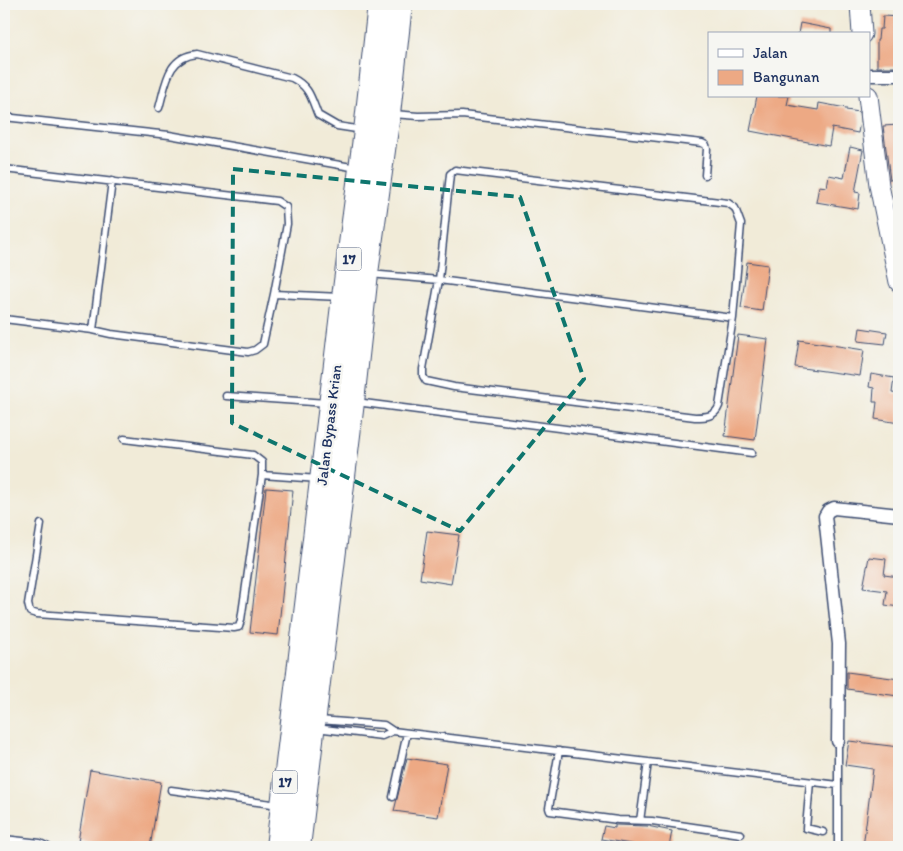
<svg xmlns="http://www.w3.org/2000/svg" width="903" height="851" font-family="Itim,sans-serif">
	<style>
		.building { fill: #eda984 }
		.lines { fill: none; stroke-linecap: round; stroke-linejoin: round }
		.lane-casing { stroke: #3b4b70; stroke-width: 9 }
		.street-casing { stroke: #3b4b70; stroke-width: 15 }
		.secondary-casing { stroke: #3b4b70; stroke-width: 21 }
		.highway-casing { stroke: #3b4b70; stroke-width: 26 }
		.lane { stroke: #fff; stroke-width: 6 }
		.street { stroke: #fff; stroke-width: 12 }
		.secondary { stroke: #fff; stroke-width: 19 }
		.highway { stroke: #fff; stroke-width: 24 }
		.marked { fill: none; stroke: #0f766e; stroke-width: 4; stroke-dasharray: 10 6; stroke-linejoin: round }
		.labels { text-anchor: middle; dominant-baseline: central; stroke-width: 5; stroke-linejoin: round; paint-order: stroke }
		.shield { fill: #f6f6f2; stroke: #5d6b8a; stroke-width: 1 }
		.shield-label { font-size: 14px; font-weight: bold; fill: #1b2f5e }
		.street-label { font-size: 15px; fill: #1b2f5e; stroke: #f6f6f2 }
	</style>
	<rect width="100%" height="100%" fill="#f6f6f2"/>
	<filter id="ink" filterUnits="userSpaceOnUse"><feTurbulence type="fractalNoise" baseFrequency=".02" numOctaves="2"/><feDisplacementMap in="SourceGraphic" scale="10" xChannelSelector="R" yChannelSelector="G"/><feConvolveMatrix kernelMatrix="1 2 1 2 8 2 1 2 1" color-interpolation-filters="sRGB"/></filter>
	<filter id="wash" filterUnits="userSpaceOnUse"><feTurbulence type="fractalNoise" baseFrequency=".0096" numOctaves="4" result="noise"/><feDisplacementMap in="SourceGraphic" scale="20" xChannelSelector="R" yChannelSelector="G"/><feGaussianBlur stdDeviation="1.12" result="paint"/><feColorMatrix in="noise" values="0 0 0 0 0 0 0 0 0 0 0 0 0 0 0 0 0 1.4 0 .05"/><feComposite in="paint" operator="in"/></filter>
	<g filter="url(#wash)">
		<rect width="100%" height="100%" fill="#f1ebd8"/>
		<g id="blocks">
			<path class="building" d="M883,16L899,17L897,67H877V40H878L879,29H882Z
				M800,23L831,29V34H798Z
				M757,96H789L787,105L818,110L819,103L846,108V110L859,112L860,122L858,133L832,128L829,146L750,131Z
				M899,125V179L890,180L883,126Z
				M850,147L863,150L855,192L860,193L858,209L816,202L819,186L827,187L829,175L844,178Z
				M747,262L768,265L762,311L741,308Z
				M860,328L887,332L885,344L858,341Z
				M738,335L768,339L755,440L725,436Z
				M799,340L864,350L860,376L795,367Z
				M871,374L894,378L892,393L899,394V423L875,419L877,402H873L874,388L869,387Z
				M266,488L293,490L278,635L250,632Z
				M427,531L459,535L451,584L420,579Z
				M869,557L886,559L884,575L899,577V607L885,605L887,591L863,588Z
				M847,672L899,679L898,696L847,689Z
				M849,741L899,747V847H863L873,769L845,765Z
				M407,758L447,764L438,817L394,811Z
				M90,770L161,782L150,847H108L78,842Z
				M615,825L647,826L672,831L669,847L637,845L601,839L604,826L615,828Z"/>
		</g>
	</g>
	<g filter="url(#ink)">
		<use href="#blocks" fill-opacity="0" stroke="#3b4b70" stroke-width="1"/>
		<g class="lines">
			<g class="lane-casing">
				<path id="lane" d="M159,108C166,84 167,57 197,54L292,78C310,87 311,98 318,115L337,126L363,130
					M393,114L418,116L462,115L702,143L706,145L707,149L705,175
					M4,117L169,135L357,168
					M4,169L277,201L286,207L287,224L274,294L341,297
					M455,170L728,203L735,208L741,224L733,318L719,406C715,417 705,417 695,417L454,387L426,381L423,376V369L439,280L450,174Z
					M369,274L439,280L733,318
					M4,319L93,330L111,334L248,352L255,350L263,344L274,294
					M93,330L112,181
					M226,396L327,403
					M356,402L752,453
					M124,439L253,455L262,462V475
					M41,524L28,604L30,612L37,614L234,628L239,627L241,620L262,475L319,479
					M319,720L384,725L393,731L838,785
					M316,728L382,736L393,731
					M559,751L549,808L550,811L618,820L652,821L741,834
					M810,782L806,828L823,832
					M171,790L279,805
					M393,797L407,733
					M640,821L648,762
					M4,839L40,843L48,847
					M838,847V741"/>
			</g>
			<g class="street-casing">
				<path id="street" d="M869,75H899
					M838,741L839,644L825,516L828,511L834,508L899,515"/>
			</g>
			<g class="secondary-casing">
				<path id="secondary" d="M860,4L862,34
					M868,96L879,185L899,282"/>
			</g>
			<g class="highway-casing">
				<path id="highway" d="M278,847L344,297L366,131L380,4
					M298,847L352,402L366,273L388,114L400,4"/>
			</g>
			<use href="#lane" class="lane"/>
			<use href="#street" class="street"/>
			<use href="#secondary" class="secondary"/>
			<use href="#highway" class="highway"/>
		</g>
	</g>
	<path class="marked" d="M233,169L520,197L584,379L460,531L232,423Z"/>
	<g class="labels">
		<g class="shield">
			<rect x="336.5" y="247.5" width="25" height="23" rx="4"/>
			<rect x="272.5" y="770.5" width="25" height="23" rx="4"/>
		</g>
		<g class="shield-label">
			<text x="349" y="259">17</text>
			<text x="285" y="782">17</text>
		</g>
		<g class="street-label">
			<text transform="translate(329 425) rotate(-83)">Jalan Bypass Krian</text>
		</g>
	</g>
	<rect width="903" height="851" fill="none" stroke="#f6f6f2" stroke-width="20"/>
	<rect x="708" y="32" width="162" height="65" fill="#f6f6f2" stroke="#9ea6b7"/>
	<rect x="718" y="49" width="25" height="8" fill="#ffffff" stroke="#9ea6b7"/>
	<text x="753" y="58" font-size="15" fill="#1b2f5e">Jalan</text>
	<rect x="718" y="70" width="25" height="15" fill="#eda984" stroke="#9ea6b7"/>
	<text x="753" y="82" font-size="15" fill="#1b2f5e">Bangunan</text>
</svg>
